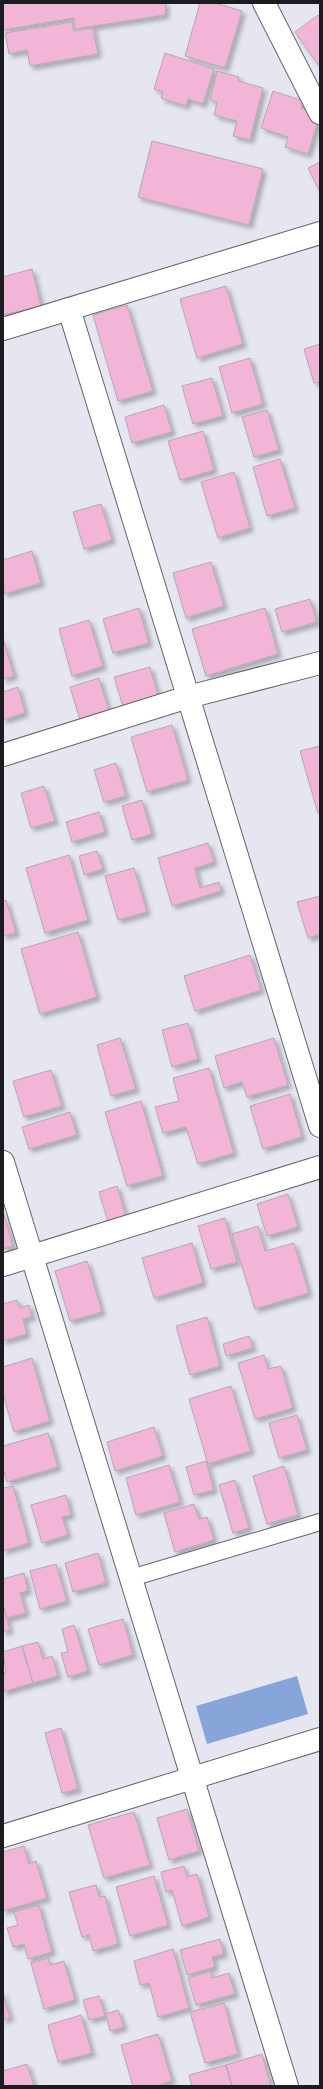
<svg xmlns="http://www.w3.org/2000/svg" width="323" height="2089" font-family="Jost,sans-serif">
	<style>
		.water { fill: #87a5d9 }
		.building { fill: #f2b5d8; stroke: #b3a9ae; filter: url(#shadow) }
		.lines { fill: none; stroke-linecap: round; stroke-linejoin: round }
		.lane-casing { stroke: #64656d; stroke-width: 18 }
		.street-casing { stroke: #64656d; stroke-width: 24 }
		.secondary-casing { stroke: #64656d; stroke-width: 24 }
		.lane { stroke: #fff; stroke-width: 16 }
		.street { stroke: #fff; stroke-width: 22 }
		.secondary { stroke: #fff; stroke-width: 22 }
	</style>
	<defs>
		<filter id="shadow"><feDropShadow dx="3.5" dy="3.5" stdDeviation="2" flood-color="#0004"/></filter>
	</defs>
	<rect width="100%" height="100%" fill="#e5e6f0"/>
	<path class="water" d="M297,1676L308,1714L207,1744L196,1706Z"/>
	<path class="building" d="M3,3H166L165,15L75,29L74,18L3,30Z
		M200,3H215L242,11L225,68L185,56Z
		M318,15L320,18V67L295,32Z
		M72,22L74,31L93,28L98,54L30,66L27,50L9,54L5,33Z
		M165,53L214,69L203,104L188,99L186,106L161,98L163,92L154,89Z
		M217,71L239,77L238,81L263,88L250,140L233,136L237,121L214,115L217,102L210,100Z
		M273,91L303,101L301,108L320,114L308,154L285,147L288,137L261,128Z
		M152,141L263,169L249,225L138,197Z
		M320,162V192L308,168Z
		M32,269L41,306L3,315V277Z
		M226,286L243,344L197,358L180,299Z
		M127,305L153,391L118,401L93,315Z
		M320,344V382L314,383L304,349Z
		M250,358L263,404L232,413L219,367Z
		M212,378L223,416L193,424L182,386Z
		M164,405L172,432L132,443L125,417Z
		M267,410L279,450L254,457L242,417Z
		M203,431L214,470L180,480L168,441Z
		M280,459L295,508L267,516L253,467Z
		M234,472L250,528L218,538L201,482Z
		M101,504L112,540L84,549L73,512Z
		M32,551L41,583L4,594L3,560Z
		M211,562L224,606L186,618L173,573Z
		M310,599L317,622L282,632L275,609Z
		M139,608L149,643L113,653L103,619Z
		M265,608L278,654L206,676L192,629Z
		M89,620L103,666L72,676L59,629Z
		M3,638L14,676L3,679Z
		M150,667L160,703L125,713L114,677Z
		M99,678L111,718L82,726L70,687Z
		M18,687L25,713L3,720V692Z
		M172,725L188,780L147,792L131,737Z
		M320,746V812L318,813L300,751Z
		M116,763L126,796L104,802L94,770Z
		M44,786L55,821L31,828L21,793Z
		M142,800L152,834L132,840L122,806Z
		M99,812L105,832L72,842L66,822Z
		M208,843L214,862L195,868L200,888L219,882L221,891L172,906L158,858Z
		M97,851L103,869L84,875L79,856Z
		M69,855L88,920L45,933L26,868Z
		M134,868L147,912L118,920L105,876Z
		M320,896V934L308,938L297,902Z
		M6,900L16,933L3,936V901Z
		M78,932L97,997L40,1014L21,949Z
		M250,955L261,990L195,1011L184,976Z
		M188,1023L198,1059L172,1067L162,1030Z
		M120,1038L136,1089L111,1096L97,1045Z
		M274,1038L288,1085L247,1097L242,1082L224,1088L215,1056Z
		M209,1068L234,1153L198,1164L186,1127L163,1133L155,1107L179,1101L173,1078Z
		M51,1070L62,1106L24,1117L13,1081Z
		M290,1094L302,1137L263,1149L250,1106Z
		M141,1101L163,1176L127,1186L105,1112Z
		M70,1112L77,1135L29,1149L22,1127Z
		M117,1186L127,1220L109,1225L99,1192Z
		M288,1194L298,1227L267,1236L257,1204Z
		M3,1211L13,1246L3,1249Z
		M225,1218L237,1262L211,1269L198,1226Z
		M258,1226L265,1251L294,1243L309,1293L255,1309L232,1234Z
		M192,1243L203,1283L154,1298L142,1258Z
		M87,1261L102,1312L70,1321L55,1271Z
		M17,1300L20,1308L29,1305L32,1317L23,1319L27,1334L3,1341V1304Z
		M207,1317L220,1366L190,1375L176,1326Z
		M249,1336L253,1348L226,1356L223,1344Z
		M264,1355L268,1369L281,1366L293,1408L255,1419L238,1363Z
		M32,1358L50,1421L14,1432L3,1394V1367Z
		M231,1386L251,1451L208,1464L189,1399Z
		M297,1415L307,1450L279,1458L269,1423Z
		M154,1427L163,1456L115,1471L107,1442Z
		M48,1433L58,1467L7,1482L3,1469V1446Z
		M206,1461L214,1490L194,1495L186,1467Z
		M169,1465L180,1502L136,1515L126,1478Z
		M284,1466L298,1515L267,1524L253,1476Z
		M235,1480L249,1528L233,1533L219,1485Z
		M13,1486L29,1543L3,1551V1488Z
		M66,1495L71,1515L62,1517L68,1535L42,1543L31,1505Z
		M194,1504L199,1519L207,1517L214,1540L175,1552L164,1513Z
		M98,1553L106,1583L73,1592L65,1563Z
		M56,1564L67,1601L40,1609L30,1571Z
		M24,1573L28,1591L20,1593L26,1613L7,1618L3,1605V1579Z
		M3,1605L10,1630L3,1632Z
		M123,1619L133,1655L99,1665L88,1629Z
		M74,1625L88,1671L68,1677L61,1653L68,1652L62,1629Z
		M38,1642L43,1659L52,1656L58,1676L33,1683L22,1646Z
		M22,1646L33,1683L3,1692V1673L6,1672L3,1652Z
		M61,1728L78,1789L62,1793L45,1733Z
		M187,1809L199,1851L169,1860L157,1818Z
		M134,1812L150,1865L104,1878L88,1825Z
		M24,1846L29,1864L36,1861L47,1898L3,1911V1852Z
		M184,1866L187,1877L197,1874L209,1917L182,1926L172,1890L166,1892L161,1872Z
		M154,1876L168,1925L130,1936L116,1887Z
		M96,1885L99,1897L105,1896L118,1944L93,1951L89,1935L82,1937L69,1892Z
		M39,1905L52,1952L28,1959L24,1944L13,1947L7,1928L18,1925L14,1912Z
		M220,1939L224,1954L212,1957L215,1967L187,1975L180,1950Z
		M173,1949L189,2008L158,2017L149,1983L140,1985L134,1961Z
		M48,1958L50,1965L64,1961L75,2000L44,2009L31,1963Z
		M211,1971L212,1978L229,1973L235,1994L196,2005L188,1978Z
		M3,1992L10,2018L3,2020Z
		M99,1996L105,2016L89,2020L83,2000Z
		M224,2003L238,2054L205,2063L190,2012Z
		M118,2010L124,2027L110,2031L106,2014Z
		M81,2015L92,2053L58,2062L48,2025Z
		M158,2034L172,2081L156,2086H133L121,2045Z
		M262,2054L271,2086H232L226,2065Z
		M27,2064L34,2086H3V2071Z
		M226,2065L232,2086H192L189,2075Z"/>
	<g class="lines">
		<g class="lane-casing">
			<path id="lane" d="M131,1578L320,1522"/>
		</g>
		<g class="street-casing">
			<path id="street" d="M264,3L320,113
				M3,329L320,233
				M3,755L188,697L320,663
				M3,1162L287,2086
				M3,1265L320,1167
				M3,1836L320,1739"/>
		</g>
		<g class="secondary-casing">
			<path id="secondary" d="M69,309L320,1126"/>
		</g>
		<use href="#lane" class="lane"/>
		<use href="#street" class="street"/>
		<use href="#secondary" class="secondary"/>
	</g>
	<rect width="323" height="2089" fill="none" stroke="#1c1c20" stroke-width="8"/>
</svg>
